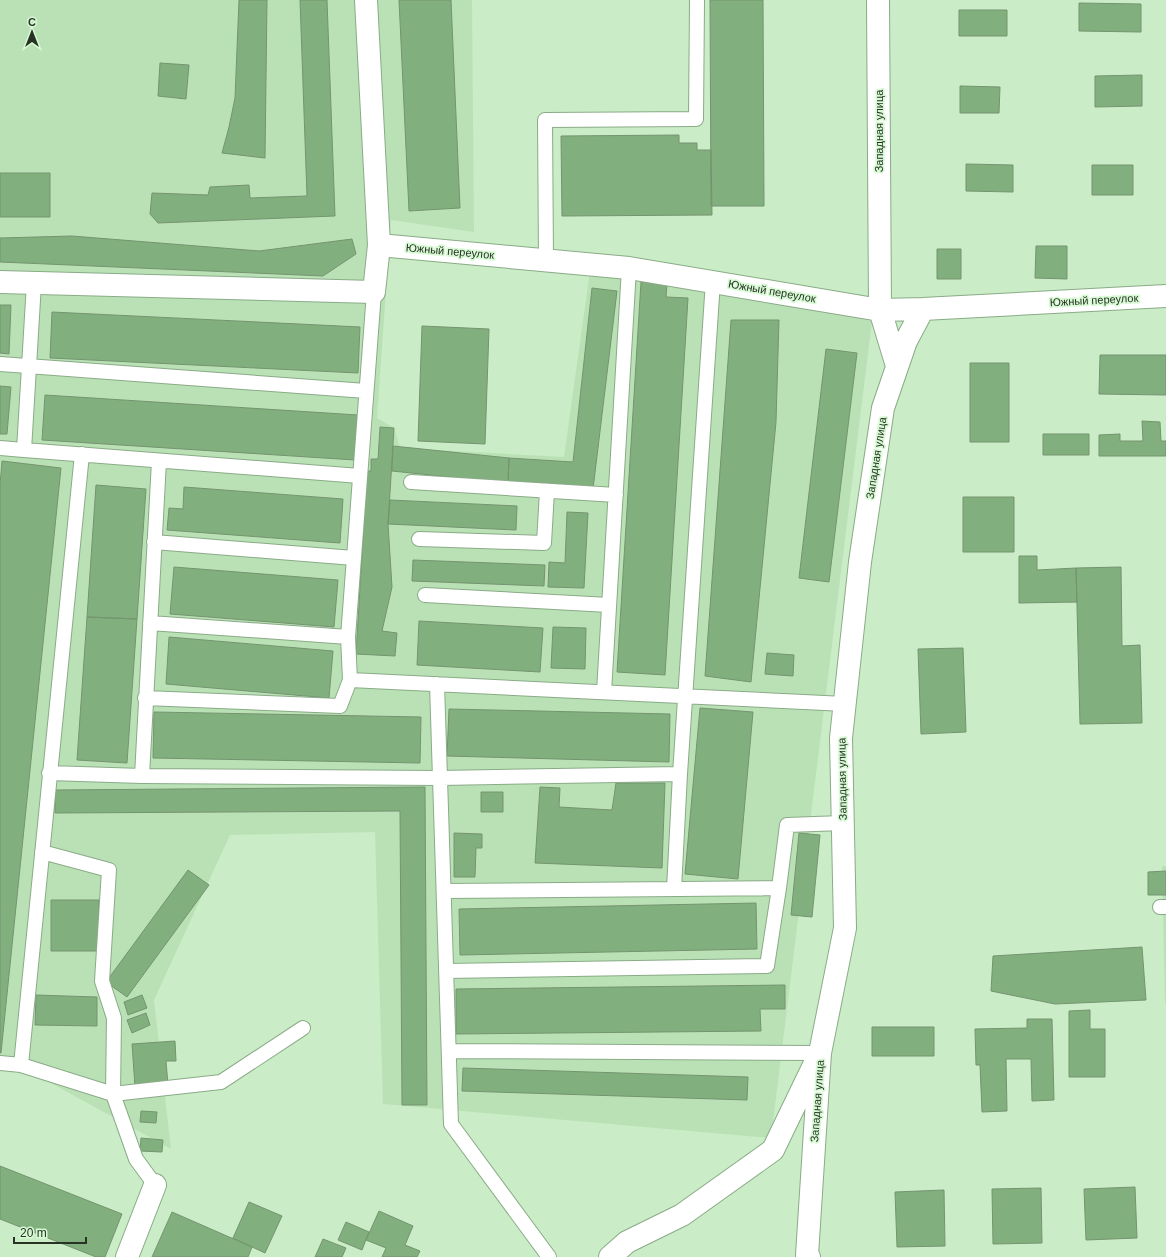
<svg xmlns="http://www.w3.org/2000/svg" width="1166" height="1257" font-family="Arial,sans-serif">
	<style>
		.built { fill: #bae1b6 }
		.building { fill: #82af7e; stroke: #749470 }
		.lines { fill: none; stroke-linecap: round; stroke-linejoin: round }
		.lane-casing { stroke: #8aab87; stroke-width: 16 }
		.street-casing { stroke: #8aab87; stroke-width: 24 }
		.lane { stroke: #fff; stroke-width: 14 }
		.street { stroke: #fff; stroke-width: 22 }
		.labels { text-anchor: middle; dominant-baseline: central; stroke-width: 3.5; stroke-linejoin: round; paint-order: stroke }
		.street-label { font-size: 11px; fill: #263325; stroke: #d7f9d3 }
	</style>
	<rect width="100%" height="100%" fill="#caecc6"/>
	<path class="built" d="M0,0H472L474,232L391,220L377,418L394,428L400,448L564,457L590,271L635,276L872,321L771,1138L383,1104L375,832L230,835L154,1000L171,1149L40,1077L0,1069Z
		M1162,866H1166V1005L1165,1001Z"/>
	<path class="building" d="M239,0H267L265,158L222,153L229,127L235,98Z
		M300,0H327L335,216L158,223L150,214L152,193L208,195L210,187L249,185L250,198L307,196Z
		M399,0H451L460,208L409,211Z
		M710,0H763L764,206H711Z
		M1079,3L1141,4V32L1079,31Z
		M959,10H1007V36H959Z
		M160,63L189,65L186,99L158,96Z
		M1142,75V106L1095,107V76Z
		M960,86L1000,87L999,113H960Z
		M679,135V143H697V150H711L712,215L562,216L561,136Z
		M966,164L1013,165V192L966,191Z
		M1092,165H1133V195H1092Z
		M0,173H50V217H0Z
		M72,236L259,251L352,239L356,254L323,276L0,262V238Z
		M1036,246H1067V279L1035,278Z
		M937,249H961V279H937Z
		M641,282L667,284L666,297L688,298L665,675L617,672Z
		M592,288L617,291L593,489L508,483L509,458L573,462Z
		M0,305H11L9,354L0,353Z
		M52,312L360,327L358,373L50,358Z
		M731,320H779L776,422L751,682L705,676Z
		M422,326L489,329L485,444L418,441Z
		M826,349L857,353L829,582L799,578Z
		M1100,355H1166V395L1099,394Z
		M970,363H1009V442H970Z
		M0,386L11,387L7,434H0Z
		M45,395L358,415L355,460L42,440Z
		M1142,421L1160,422L1161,441H1166V456H1099V435L1120,434V441H1143Z
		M380,427L394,428L388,524L392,587L382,631L397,633L395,656L356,654L367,471H371V459H378Z
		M1043,434H1089V455H1043Z
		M393,446L509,458L508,483L392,471Z
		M2,461L61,468L1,1053H0V485Z
		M96,485L146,489L137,619L87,617Z
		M184,487L343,499L340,543L167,530L169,508L183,509Z
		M963,497H1014V552H963Z
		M390,500L517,506L516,530L388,524Z
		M567,512L588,513L584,588L548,587L549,562L565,563Z
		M1019,556H1037V570L1076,568L1077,602L1019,603Z
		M413,560L545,565L544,586L412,581Z
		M174,567L338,580L334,627L170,614Z
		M1121,567L1122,646L1140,645L1142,723L1080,724L1076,568Z
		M87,617L137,619L127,763L77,760Z
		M419,621L543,628L540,672L417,665Z
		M553,627L586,628L585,669L551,668Z
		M169,637L333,651L329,698L166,684Z
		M963,648L966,732L921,734L918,649Z
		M767,653L794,655L793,676L765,674Z
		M700,708L753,712L738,879L685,874Z
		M449,709L670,714L669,762L447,756Z
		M154,712L421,717L420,763L153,758Z
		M616,783H665L662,868L535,863L540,787L560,788L559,807L612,810Z
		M425,787L427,1105H402L400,811L55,813V790Z
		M481,792H503V812H481Z
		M454,833L482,834V848H476L475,877H454Z
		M799,833L820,835L812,917L791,915Z
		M188,870L209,885L127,997L106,982Z
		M1166,871V895H1148V872Z
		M51,900H99V951H51Z
		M756,903L757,949L460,955L459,909Z
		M1142,947L1146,1000L1055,1004L991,991L993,956Z
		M785,985V1009H760L761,1031L456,1034V989Z
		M36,995L97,997V1026L35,1025Z
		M142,995L147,1008L128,1015L124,1002Z
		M1090,1010V1029H1105V1077H1069V1011Z
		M146,1013L150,1025L132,1033L127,1020Z
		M1027,1019H1052L1054,1100L1032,1101L1031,1059H1006L1007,1111L982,1112L980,1065H976L975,1029L1027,1028Z
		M872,1027H934V1056H872Z
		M175,1041L176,1061H166L168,1085L135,1087L132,1044Z
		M463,1068L748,1077L747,1100L462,1091Z
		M141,1111L157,1112L156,1123L140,1122Z
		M141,1138L163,1140L162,1152L140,1151Z
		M0,1166L122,1214L105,1257H96L0,1219Z
		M1135,1187L1137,1238L1086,1240L1084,1189Z
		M1041,1188L1042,1243L993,1244L992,1189Z
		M944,1190L945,1246L897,1247L895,1192Z
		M249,1202L282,1216L265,1253L233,1238Z
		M379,1211L413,1226L405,1245L420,1251L417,1257H382L386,1248L366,1240Z
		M172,1212L252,1247L248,1257H152Z
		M346,1222L369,1232L362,1250L338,1240Z
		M323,1239L346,1248L342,1257H315Z"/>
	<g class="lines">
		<g class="lane-casing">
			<path id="lane" d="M546,260L545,120L696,119L697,0
				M34,283L24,450L360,476
				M374,292L348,637L350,680L845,704
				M0,364L366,391
				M0,448L24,450
				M411,482L616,495
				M419,539L544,543L547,491
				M154,542L354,558
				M425,595L609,605
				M150,623L348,637
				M437,684L451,1124L549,1257
				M604,692L629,268
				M145,698L340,706L350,680
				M49,773L142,776L440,778L680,774
				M142,776L159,461
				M42,852L109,870L102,981L114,1018L113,1094L221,1082L303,1028
				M674,889L680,774L713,281
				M444,891L779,888
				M1160,907H1166
				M446,971L767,966L779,888L787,825L843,823
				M449,1051L820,1053
				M0,1063L21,1065L82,454
				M21,1065L113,1094L136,1159L155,1185"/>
		</g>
		<g class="street-casing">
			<path id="street" d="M878,0L880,310L897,366
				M379,245L629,268L880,310L923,309L1166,296
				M0,282L374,292L379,245L366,0
				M127,1257L155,1185
				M610,1257L627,1242L682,1215L773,1150L815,1063
				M809,1257L807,1255L820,1053L845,928L841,738L860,562L883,408L906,341L923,309"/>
		</g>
		<use href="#lane" class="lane"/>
		<use href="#street" class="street"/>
	</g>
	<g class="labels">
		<g class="street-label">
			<text transform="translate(879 131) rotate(-90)">Западная улица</text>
			<text transform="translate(450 251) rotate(5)">Южный переулок</text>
			<text transform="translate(772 291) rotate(10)">Южный переулок</text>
			<text transform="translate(1094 300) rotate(-3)">Южный переулок</text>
			<text transform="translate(876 458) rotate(-81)">Западная улица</text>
			<text transform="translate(842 779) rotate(-91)">Западная улица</text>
			<text transform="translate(817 1101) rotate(-86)">Западная улица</text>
		</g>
	</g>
	<g transform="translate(32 32)" stroke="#d7f9d3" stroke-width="3" paint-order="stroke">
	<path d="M0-3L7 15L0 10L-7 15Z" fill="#263325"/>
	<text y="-6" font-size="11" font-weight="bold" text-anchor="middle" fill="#263325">С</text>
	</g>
	<path d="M14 1237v6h72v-6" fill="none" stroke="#263325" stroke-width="2"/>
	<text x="20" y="1237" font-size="12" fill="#263325" stroke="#d7f9d3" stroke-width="3" paint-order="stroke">20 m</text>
</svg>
